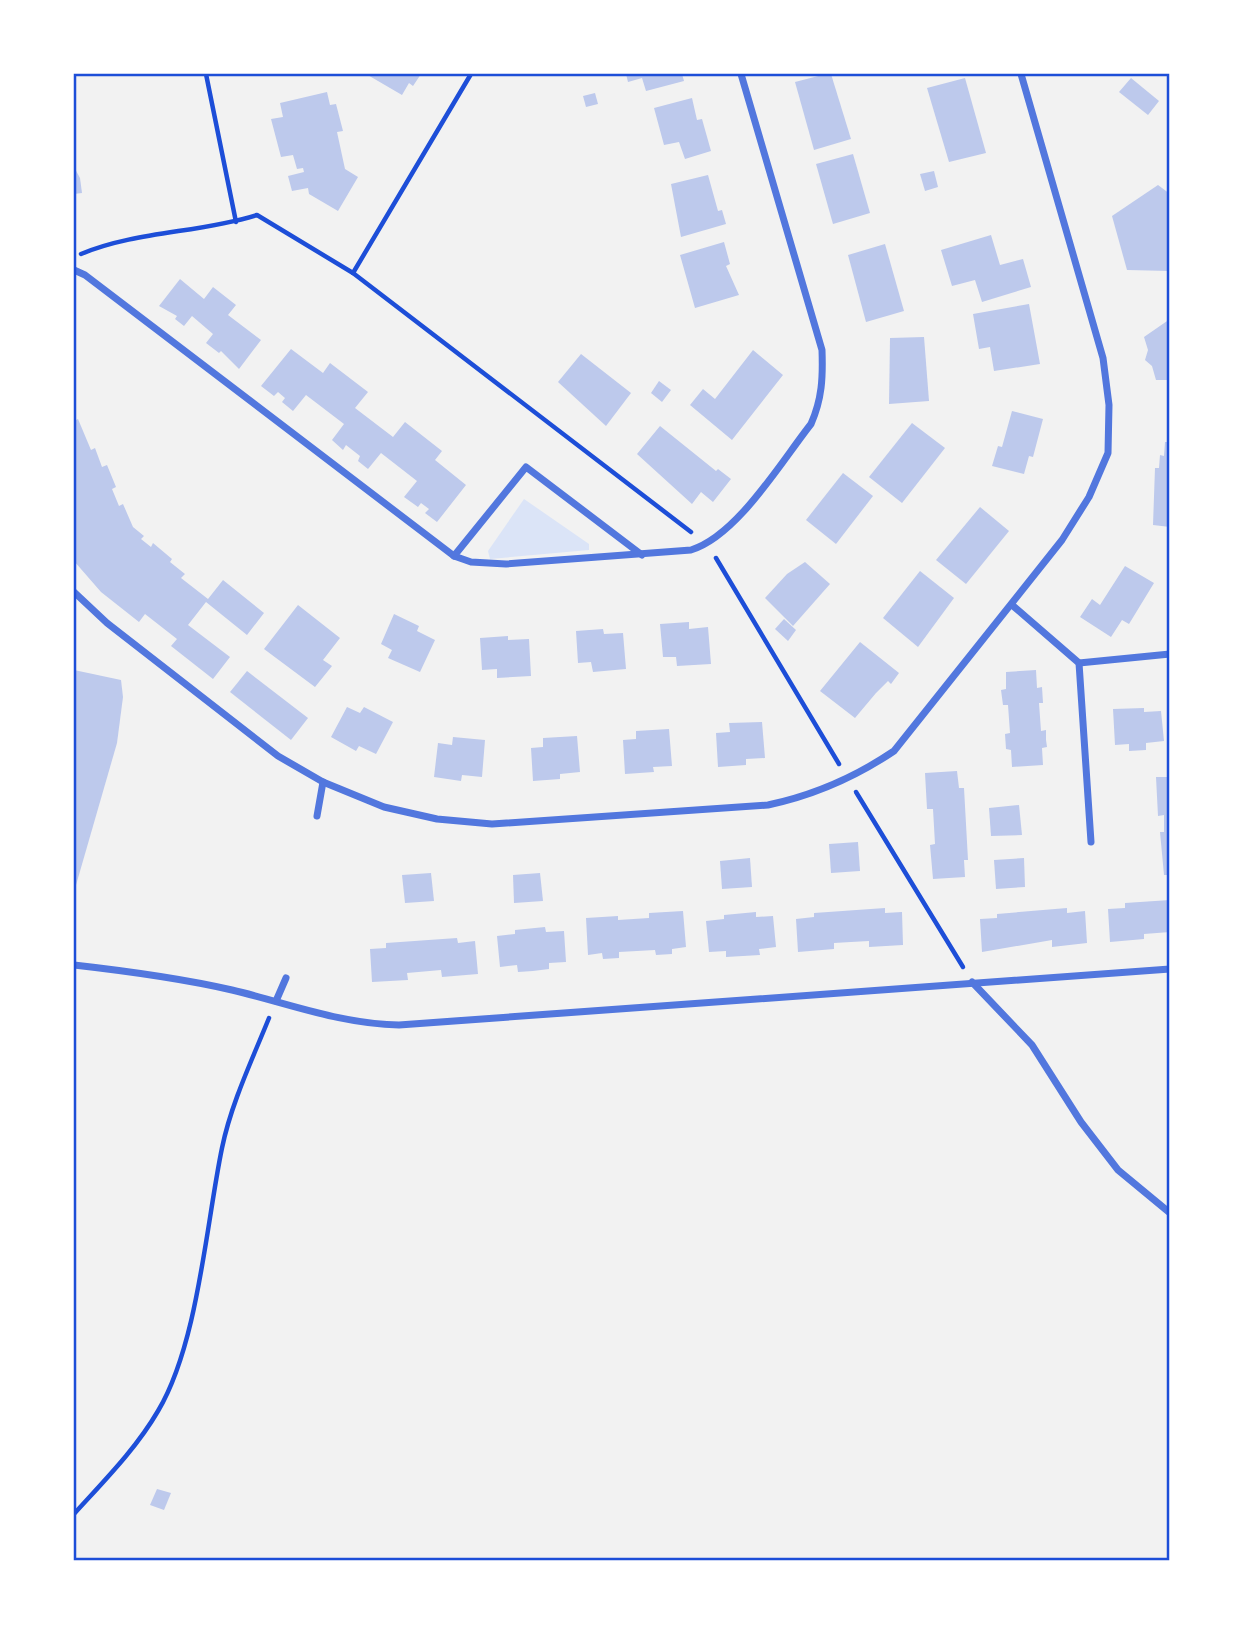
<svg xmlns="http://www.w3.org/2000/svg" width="1243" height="1634" font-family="'Golos Text',sans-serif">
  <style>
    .green { fill: #dbe4f7 }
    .building { fill: #bdc9ec }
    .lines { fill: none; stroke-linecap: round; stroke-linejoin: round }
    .path { stroke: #1d4ed8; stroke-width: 4.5 }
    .minor { stroke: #5277de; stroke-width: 7 }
    .neatline { fill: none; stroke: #1d4ed8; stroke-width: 2.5 }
  </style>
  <rect width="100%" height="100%" fill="#f2f2f2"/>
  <polygon class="green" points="524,499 589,544 589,550 490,559 488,551"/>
  <g class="building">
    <polygon points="366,74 421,74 413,86 409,83 402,95"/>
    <polygon points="626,74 682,74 684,81 646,91 642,78 628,82"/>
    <polygon points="826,74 831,74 851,139 814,150 795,82"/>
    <polygon points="965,78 986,153 949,162 927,88"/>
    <polygon points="1131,78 1159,101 1148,115 1119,92"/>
    <polygon points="327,92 330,105 336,104 343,131 337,132 345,169 358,177 338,211 309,194 308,188 292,191 288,176 304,172 303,168 297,169 293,155 281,157 271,119 283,117 280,103"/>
    <polygon points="595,93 598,104 586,107 583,96"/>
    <polygon points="692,98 697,120 702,119 711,151 685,159 679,142 664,145 654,108"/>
    <polygon points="853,154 870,213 833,224 816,164"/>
    <polygon points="74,167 80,178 82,193 74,194"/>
    <polygon points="934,171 938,187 925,191 920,174"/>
    <polygon points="708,175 718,211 722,210 726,224 681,237 671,184"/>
    <polygon points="1158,185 1170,194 1170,271 1127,270 1112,216"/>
    <polygon points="991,235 1000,265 1023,259 1031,287 982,302 975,280 952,286 941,250"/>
    <polygon points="724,242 730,264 726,266 739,295 695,308 680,255"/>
    <polygon points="885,244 904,311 866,322 848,255"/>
    <polygon points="180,279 204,299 213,287 236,305 228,315 261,340 239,369 221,351 219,353 206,343 213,334 192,316 184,326 175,319 177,316 159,306"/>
    <polygon points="1029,304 1040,364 994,371 990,347 979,349 973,314"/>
    <polygon points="1170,319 1170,380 1156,380 1152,366 1145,360 1148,350 1144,337"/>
    <polygon points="924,337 929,401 889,404 890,338"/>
    <polygon points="291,349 323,373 330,363 368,392 355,408 393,437 405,422 442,451 435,460 466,485 437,522 425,513 429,509 421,503 418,507 404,497 417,481 381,453 368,469 358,461 360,456 346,445 343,450 332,440 344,424 306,395 293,411 282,402 285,398 278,392 274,396 261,386"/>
    <polygon points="753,350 783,375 732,440 690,405 703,389 715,399"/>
    <polygon points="581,354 631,393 606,426 558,382"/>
    <polygon points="659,381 671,390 662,402 651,393"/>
    <polygon points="1012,411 1043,419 1033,457 1029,456 1024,474 992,466 998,446 1002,447"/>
    <polygon points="78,419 91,450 95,448 102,467 107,465 116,487 112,489 119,506 123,504 133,527 144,536 141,539 151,547 153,543 172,559 170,562 185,574 181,578 208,599 223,580 264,613 247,635 206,602 188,625 230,657 213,679 171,646 177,639 145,614 139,622 101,592 74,561 74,421"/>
    <polygon points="912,423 945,448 902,503 869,477"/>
    <polygon points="660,426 716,471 718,469 731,479 713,502 701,492 692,504 637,454"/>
    <polygon points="1165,442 1170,442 1170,527 1153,525 1155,468 1159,468 1160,455 1164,456"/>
    <polygon points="843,473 873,496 836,544 806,520"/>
    <polygon points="980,507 1009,531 966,584 936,560"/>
    <polygon points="805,562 830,584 793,626 765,598 787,574"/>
    <polygon points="1125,566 1154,583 1129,624 1122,620 1111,637 1080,617 1092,599 1100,605"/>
    <polygon points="920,571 954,598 918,647 883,618"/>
    <polygon points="298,605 340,638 323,660 332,666 315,687 264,649"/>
    <polygon points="394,614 419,626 417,631 435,640 420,672 388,658 392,650 381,644"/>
    <polygon points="784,619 796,630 788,641 775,629"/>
    <polygon points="689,622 689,629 708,627 711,664 677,666 676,657 663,657 660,624"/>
    <polygon points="603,629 604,634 623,633 626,669 593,672 591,662 578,663 576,631"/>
    <polygon points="508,636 508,640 529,639 531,676 497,678 497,669 482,670 480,638"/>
    <polygon points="860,642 899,673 891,684 888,681 876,693 855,718 820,691"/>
    <polygon points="74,670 121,680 123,697 117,743 74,892"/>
    <polygon points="1036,670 1037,688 1042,687 1043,703 1039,703 1041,731 1046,730 1046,740 1047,747 1042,748 1043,765 1012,767 1011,750 1006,749 1005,734 1010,733 1008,705 1003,705 1001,690 1006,689 1006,672"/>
    <polygon points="247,671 308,718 291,740 230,692"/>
    <polygon points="347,707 360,713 364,707 393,722 376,754 359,746 356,751 331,737"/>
    <polygon points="1144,708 1144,712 1161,711 1164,741 1146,743 1146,750 1129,751 1129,744 1115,745 1113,709"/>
    <polygon points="762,722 765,758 746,759 746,765 718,767 716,733 730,732 729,723"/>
    <polygon points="669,729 672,766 653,767 654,772 625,774 623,740 636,739 636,731"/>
    <polygon points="577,736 580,772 560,774 560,779 533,781 531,748 543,747 543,738"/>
    <polygon points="453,737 485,740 482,777 462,775 461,781 434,777 438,743 452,745"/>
    <polygon points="957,771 959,788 964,788 968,860 964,860 965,877 933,879 930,845 935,844 933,809 927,809 925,773"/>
    <polygon points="1156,777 1170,777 1170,875 1164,875 1160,832 1164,832 1164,815 1158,816"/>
    <polygon points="1019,805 1022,835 991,836 989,808"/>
    <polygon points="858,842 860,871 831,873 829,844"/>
    <polygon points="750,858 752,887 722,889 720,861"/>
    <polygon points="1024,858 1025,887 996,889 994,860"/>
    <polygon points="431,873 434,901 405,903 402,875"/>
    <polygon points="540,873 543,901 514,903 513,875"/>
    <polygon points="1170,900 1170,932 1144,934 1144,939 1110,942 1108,909 1125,908 1125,903"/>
    <polygon points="885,908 885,913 902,912 903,945 869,947 869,941 851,942 834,943 834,949 798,952 796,919 814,917 814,913"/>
    <polygon points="1067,908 1067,913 1085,911 1087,943 1052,947 1052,940 982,952 980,919 997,918 997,914"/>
    <polygon points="683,911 686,947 672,949 672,954 656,955 655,950 619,952 619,958 603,959 602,953 588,955 586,918 618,916 618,920 649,918 649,913"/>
    <polygon points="756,912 756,917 773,916 776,947 759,949 760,955 726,957 726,951 709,952 706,921 724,919 724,915"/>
    <polygon points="545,927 546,932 564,931 566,962 549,963 549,969 533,971 518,972 517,965 500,967 497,936 515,934 515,930"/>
    <polygon points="457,938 458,943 475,941 478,974 442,977 441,970 407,973 408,980 372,982 370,949 386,948 386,943"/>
    <polygon points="157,1489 171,1493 164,1510 150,1505"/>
  </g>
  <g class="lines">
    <g class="path">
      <polyline points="206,74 236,222"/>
      <path d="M81,254C136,231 200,233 257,215L353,273L691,532"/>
      <polyline points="353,273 471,74"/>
      <polyline points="716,558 839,764"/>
      <polyline points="856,792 963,967"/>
      <path d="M74,1514C103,1482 136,1449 158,1411C198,1344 206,1225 222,1148C231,1104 252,1060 269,1018"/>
    </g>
    <g class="minor">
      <path d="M74,270L85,275L454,556L471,562L506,564L691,550C737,536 781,462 811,424C822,399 823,378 822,350L741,74"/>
      <polyline points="454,556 526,467 642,555"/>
      <path d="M74,592L107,623L278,756L323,782L384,807L437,819L492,824L768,805C815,795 854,778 894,751L1062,540L1089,497L1108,453L1109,405L1103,358L1021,74"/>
      <polyline points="1012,605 1079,663 1091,842"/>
      <polyline points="1079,663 1170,654"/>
      <polyline points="317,816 323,782"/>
      <path d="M74,965C127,971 180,978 232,990C288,1003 340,1024 399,1025L1170,969"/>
      <polyline points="972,982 1032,1045 1081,1122 1118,1170 1170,1213"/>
      <polyline points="276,1001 286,978"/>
    </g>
  </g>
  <rect width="1243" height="1634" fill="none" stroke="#ffffff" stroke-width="150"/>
  <rect x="75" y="75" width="1093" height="1484" class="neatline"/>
</svg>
